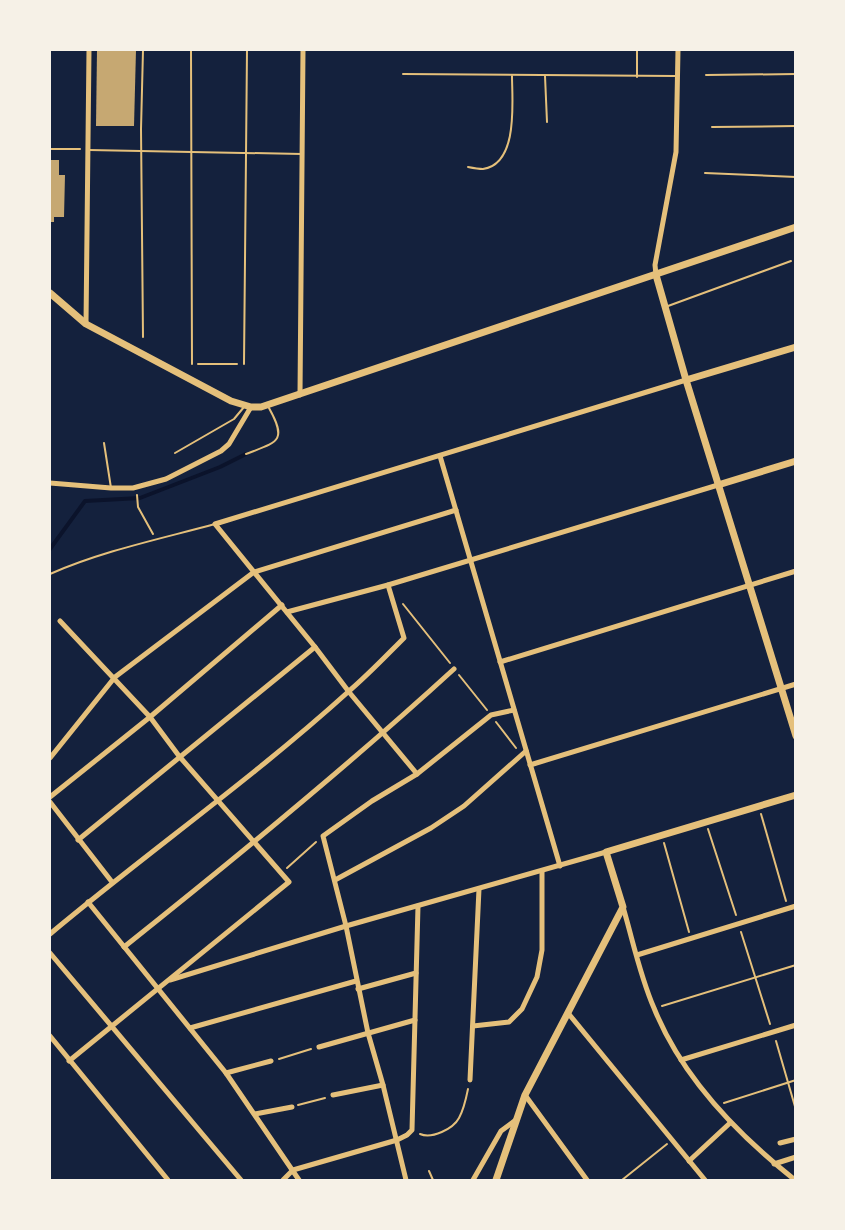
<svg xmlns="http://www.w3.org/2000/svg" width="845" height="1230" font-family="Helvetica,sans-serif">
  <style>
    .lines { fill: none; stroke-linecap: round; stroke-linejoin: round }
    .stream { stroke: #0b132b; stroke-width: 4 }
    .building { fill: #c6a872 }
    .path { stroke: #e5c07b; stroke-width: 2 }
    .service { stroke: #e5c07b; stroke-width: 2 }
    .minor { stroke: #e5c07b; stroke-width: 5 }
    .tertiary { stroke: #e5c07b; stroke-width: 7 }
  </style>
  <rect width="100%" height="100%" fill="#14213d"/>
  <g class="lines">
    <polyline class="stream" points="50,549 85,501 140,498 220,467 246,454"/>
  </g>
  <g class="building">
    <polygon points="97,50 136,50 134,126 96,126"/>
    <polygon points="50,160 59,160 59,175 65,175 64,217 54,217 54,222 50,222"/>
  </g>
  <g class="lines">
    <g class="path">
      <polyline points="706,75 796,74"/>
      <polyline points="712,127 796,126"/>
      <polyline points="50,149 80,149"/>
      <polyline points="705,173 796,177"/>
      <polyline points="198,364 237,364"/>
      <polyline points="137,495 138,507 153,534"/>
      <polyline points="403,604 450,663"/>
      <polyline points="459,675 487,710"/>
      <polyline points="496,722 516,748"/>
      <polyline points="761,814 786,901"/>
      <polyline points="708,829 736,915"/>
      <polyline points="664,843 689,932"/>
      <polyline points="287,868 316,842"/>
      <polyline points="741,932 770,1024"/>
      <polyline points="662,1006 796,965"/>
      <polyline points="776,1041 796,1110"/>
      <polyline points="279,1059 311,1049"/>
      <polyline points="724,1103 796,1080"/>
      <polyline points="298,1105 325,1098"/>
      <path d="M420,1134C432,1139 453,1129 459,1118C464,1109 466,1099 468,1089"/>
      <polyline points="622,1180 667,1144"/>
    </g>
    <g class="service">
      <polyline points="143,50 141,129 143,337"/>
      <polyline points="191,50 192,364"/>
      <polyline points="637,50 637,77"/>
      <polyline points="403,74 675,76"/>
      <polyline points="545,76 547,122"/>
      <polyline points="89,150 302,154"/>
      <path d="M468,167C473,168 478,169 483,169C519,164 512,100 512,76"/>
      <polyline points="668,306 791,261"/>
      <polyline points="244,364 247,50"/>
      <polyline points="104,443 111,488"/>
      <polyline points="175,453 234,419 244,407"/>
      <path d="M246,454C277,442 288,442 269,408"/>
      <path d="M50,574C102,551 160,539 215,524"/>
      <polyline points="429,1171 433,1180"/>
    </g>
    <g class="minor">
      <polyline points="656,275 655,265 676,152 678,50"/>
      <polyline points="86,324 89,50"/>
      <polyline points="300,395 303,50"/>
      <polyline points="440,456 560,866"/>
      <polyline points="50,483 111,488 133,488 166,479 221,451 229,444 251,407"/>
      <polyline points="287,612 388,585 718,485"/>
      <polyline points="60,621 150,717 179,756 289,882 69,1061"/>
      <polyline points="500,662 796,571"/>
      <polyline points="50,758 115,677 254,572 456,510"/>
      <polyline points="530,765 796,684"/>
      <polyline points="417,774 349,692 315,647 215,524 686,380"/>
      <polyline points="50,797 150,717 282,605"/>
      <polyline points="50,802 112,882"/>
      <polyline points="78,840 315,647"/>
      <polyline points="335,880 431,828 464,806 526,751"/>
      <polyline points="88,902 226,1073 299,1180"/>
      <path d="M623,907C633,941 640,976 654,1008C682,1078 737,1134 795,1180"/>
      <path d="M50,934C148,852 253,778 348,692C368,675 386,656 404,638L388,585"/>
      <path d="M124,947C237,857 348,766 454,669"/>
      <polyline points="50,953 241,1180"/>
      <polyline points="637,955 796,906"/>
      <polyline points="170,980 346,926 606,852"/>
      <polyline points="358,989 416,973"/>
      <polyline points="568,1013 705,1180"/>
      <polyline points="473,1026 509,1022 522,1009 537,977 542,950 542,871"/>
      <polyline points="190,1028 356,981"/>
      <polyline points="50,1036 168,1180"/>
      <polyline points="319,1047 415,1020"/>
      <polyline points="681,1060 796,1025"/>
      <polyline points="226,1073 271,1061"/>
      <polyline points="470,1080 479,889"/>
      <polyline points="333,1095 383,1085"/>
      <polyline points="525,1095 587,1180"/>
      <polyline points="255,1114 292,1107"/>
      <polyline points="780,1143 796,1139"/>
      <polyline points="689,1161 730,1123"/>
      <polyline points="774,1164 796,1157"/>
      <polyline points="283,1180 293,1170 397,1140 407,1135 412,1130 418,906"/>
      <polyline points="406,1180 383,1085 368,1033 346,926 323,836 372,801 417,774 491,715 514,710"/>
      <polyline points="473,1180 501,1131 517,1119"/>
    </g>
    <g class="tertiary">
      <polyline points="656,275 686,380 796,736"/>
      <polyline points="50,293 86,324 231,401 251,407 261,407 796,227"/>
      <polyline points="686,380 796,347"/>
      <polyline points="718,485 796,461"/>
      <polyline points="496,1180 525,1095 623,907 606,852 796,795"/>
    </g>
  </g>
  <rect width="845" height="1230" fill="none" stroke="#f6f1e7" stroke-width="102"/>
</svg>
